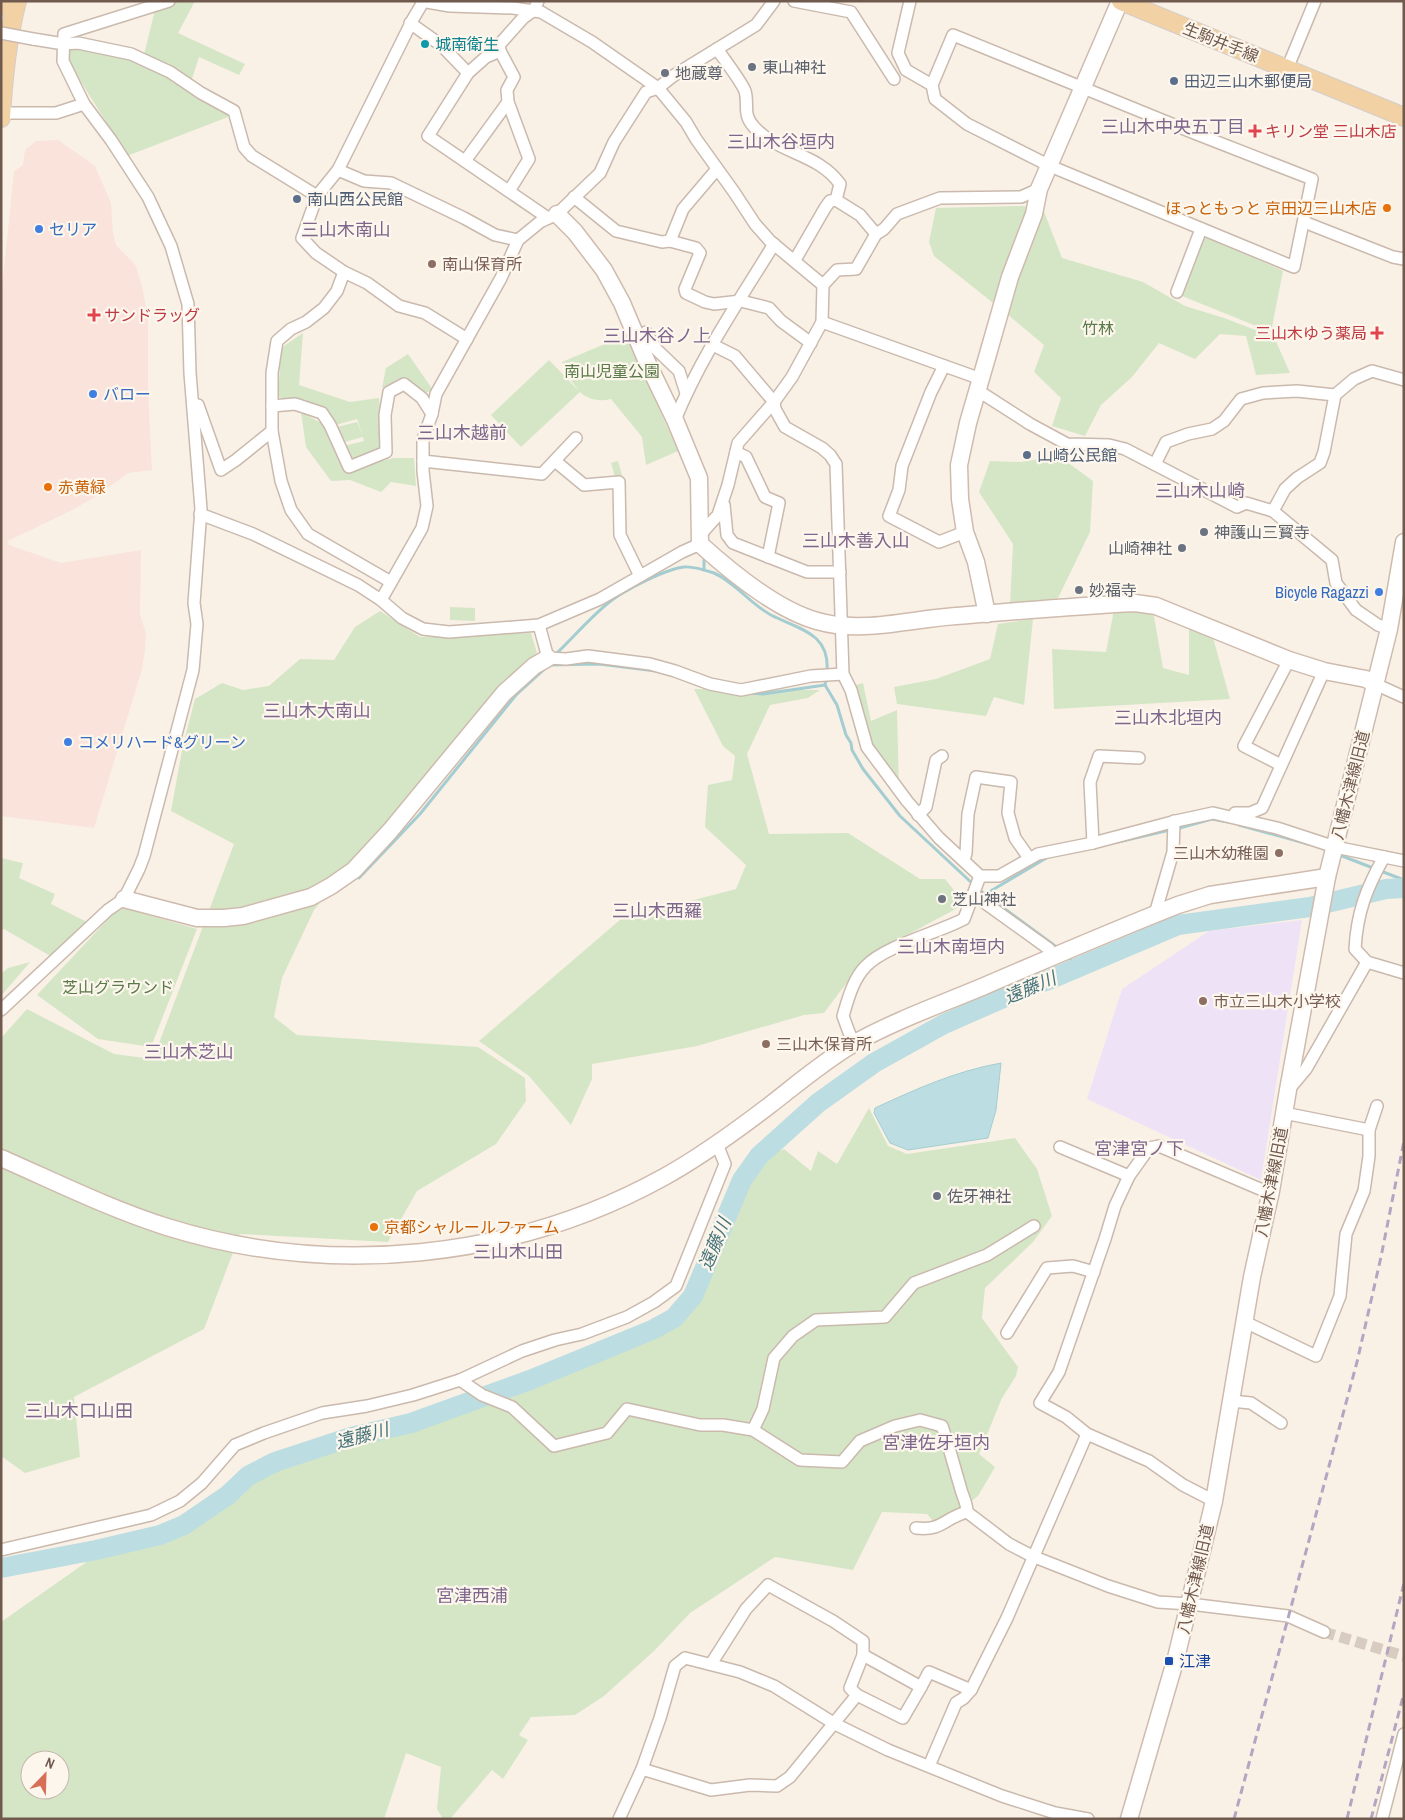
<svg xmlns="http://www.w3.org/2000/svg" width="1405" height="1820" font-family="'Archivo Narrow','Noto Sans JP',sans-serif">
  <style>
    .commercial { fill: #f9e3db }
    .education { fill: #eee3f6 }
    .green { fill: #d4e6c6; fill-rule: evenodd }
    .water { fill: #bcdde1; stroke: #a4cdd2 }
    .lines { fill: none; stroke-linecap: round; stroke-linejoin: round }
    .stream { stroke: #a4cdd2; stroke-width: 3 }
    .river { stroke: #bcdde1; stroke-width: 20 }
    .street-tunnel { stroke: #d8cbc0; stroke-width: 11; stroke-dasharray: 11 5.5; stroke-linecap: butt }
    .street-casing { stroke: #cab9ad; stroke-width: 14 }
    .secondary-casing { stroke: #cfbbae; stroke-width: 19 }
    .primary-casing { stroke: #d4cdca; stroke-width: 20 }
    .street { stroke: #fff; stroke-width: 11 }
    .secondary { stroke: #fff; stroke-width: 16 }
    .primary { stroke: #f2d2a5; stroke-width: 18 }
    .rail { stroke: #b4a6c2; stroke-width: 3; stroke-dasharray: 8 5; stroke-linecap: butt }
    .street-bridge-casing { stroke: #cab9ad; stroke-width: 14; stroke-linecap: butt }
    .street-bridge { stroke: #fff; stroke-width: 11 }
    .culture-dot { fill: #0f9aa8; stroke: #fdf6ec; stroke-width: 2 }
    .worship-dot { fill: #6b7280; stroke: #fdf6ec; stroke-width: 2 }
    .service-dot { fill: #5c6f8a; stroke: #fdf6ec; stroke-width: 2 }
    .health-dot { fill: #e0444e; stroke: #fdf6ec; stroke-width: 2 }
    .food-dot { fill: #e8710a; stroke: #fdf6ec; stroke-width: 2 }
    .shop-dot { fill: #3f7fe0; stroke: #fdf6ec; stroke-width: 2 }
    .education-dot { fill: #8d6e63; stroke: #fdf6ec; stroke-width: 2 }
    .transit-dot { fill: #1a4fb4; stroke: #fdf6ec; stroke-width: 2 }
    .labels { text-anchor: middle; stroke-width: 4.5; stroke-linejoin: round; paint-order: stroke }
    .street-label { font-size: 16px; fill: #70594d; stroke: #fdf6ec }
    .culture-label { font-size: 16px; fill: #0d838f; stroke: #fdf6ec; text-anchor: start }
    .worship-label { font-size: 16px; fill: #5b616d; stroke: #fdf6ec; text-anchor: start }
    .service-label { font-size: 16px; fill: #4e5e75; stroke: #fdf6ec; text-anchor: start }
    .health-label { font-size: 16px; fill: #be3a42; stroke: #fdf6ec; text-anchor: start }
    .food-label { font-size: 16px; fill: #c56008; stroke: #fdf6ec; text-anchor: start }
    .shop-label { font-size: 16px; fill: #366cbe; stroke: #fdf6ec; text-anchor: start }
    .education-label { font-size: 16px; fill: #785e54; stroke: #fdf6ec; text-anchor: start }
    .park-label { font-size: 16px; fill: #5a7a4a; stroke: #fdf6ec }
    .transit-label { font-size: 16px; fill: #164399; stroke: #fdf6ec; text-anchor: start }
    .neighbourhood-label { font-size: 18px; fill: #7e668c; stroke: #fdf6ec }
    .water-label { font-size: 18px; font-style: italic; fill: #46747b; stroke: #fdf6ec }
  </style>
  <rect width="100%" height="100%" fill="#faf1e6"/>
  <polygon class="commercial" points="58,140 95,166 111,203 113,233 116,245 136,266 142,286 148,319 148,390 152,470 128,473 95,497 70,511 8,541 9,545 61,563 141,550 140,615 146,633 145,650 142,669 94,828 1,816 1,298 14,171 23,165 25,150 36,141"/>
  <polygon class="education" points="1302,920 1261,1180 1087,1099 1122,989 1209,931"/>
  <g class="green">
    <polygon points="180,1 195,1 178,33 245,64 239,75 199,57 191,82 144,55 155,10"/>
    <polygon points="67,44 135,60 171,77 228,112 228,117 127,156 67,59"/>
    <polygon points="1023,206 1029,207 997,306 934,256 929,242 936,208"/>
    <polygon points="1040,208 1043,209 1062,258 1143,282 1185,306 1224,318 1274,337 1290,373 1256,375 1246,336 1220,334 1195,359 1159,343 1132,377 1101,405 1085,436 1052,426 1061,398 1034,372 1044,345 1007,314"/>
    <polygon points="1205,236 1283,271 1271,332 1182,296"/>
    <polygon points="303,333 299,385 350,402 379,398 384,453 351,459 344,446 364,441 363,437 341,443 337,427 357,422 362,434 357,419 336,425 328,412 298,401 278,397 281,348"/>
    <path d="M626,335L678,451L646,465L642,437L611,399C601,402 588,400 580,392L521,447L491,415L549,360L579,391L570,379L562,362Z"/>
    <polygon points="408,354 433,390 425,393 400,378 382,388 386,368"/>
    <polygon points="301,412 323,424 344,470 394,458 414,458 416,486 391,482 381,492 350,480 331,481 306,447"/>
    <polygon points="1059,456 1093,481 1090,532 1058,598 1010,605 1013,544 979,492 990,461 1021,462"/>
    <polygon points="618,461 623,479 616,480 611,463"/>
    <polygon points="450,607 475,608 475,621 450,620"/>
    <polygon points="1114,610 1153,611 1163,668 1189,675 1189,626 1212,634 1230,699 1054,709 1052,649 1106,652"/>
    <polygon points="380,611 420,637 531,633 537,653 503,681 314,910 282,978 274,1017 297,1035 478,1047 525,1078 526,1101 496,1144 417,1191 388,1242 240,1234 204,1329 74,1397 80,1457 25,1473 1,1456 1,1038 27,1009 114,1054 153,1059 234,844 171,811 183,745 195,699 222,683 243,690 269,686 300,659 334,660 355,627"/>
    <polygon points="1033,619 1024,705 994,697 986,716 897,704 894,687 936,679 990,659 998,624"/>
    <polygon points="863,683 871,721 897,710 899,790 872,746 856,685"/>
    <polygon points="694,689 820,690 808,698 770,705 747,754 769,834 848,833 920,879 945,879 965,904 866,957 824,1013 804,1015 697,1046 592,1064 592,1079 571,1125 529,1076 479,1041 621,919 736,889 746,865 705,827 708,785 732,780 735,756 723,746"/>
    <polygon points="1,858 23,863 19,878 55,894 51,904 87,922 52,957 4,929 1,931"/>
    <polygon points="124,908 197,929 151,1047 98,1039 37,995 113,914"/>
    <polygon points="30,962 1,996 1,974 8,968"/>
    <path d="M869,1108L888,1146L907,1154L1015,1138L1037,1169L1052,1216L1033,1242L985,1288L982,1318L1018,1367L1016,1376L1002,1398L979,1454L995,1467L978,1496L938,1527L927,1514L882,1512L853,1570L775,1557L690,1613L655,1650L604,1696L575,1715L531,1717L519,1735L528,1740L503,1779L492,1770L450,1819H443L437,1809L441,1767L406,1753L384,1819H1V1622L88,1561L190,1531L251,1481L278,1466L337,1446L430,1423L533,1386L674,1325L698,1294L747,1181L766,1156L784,1149L811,1171L818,1151L837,1164ZM30,1760H60V1790H30Z"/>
  </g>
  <path class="water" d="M1001,1063L996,1110L988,1138L908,1150L890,1143L874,1113L875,1108C916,1089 956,1071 1001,1063Z"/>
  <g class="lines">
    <g class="stream">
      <polyline points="704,570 704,554"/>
      <path d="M555,655C573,638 592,615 612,600C627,589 666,569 684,567C693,566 705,570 714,573C737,583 752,607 775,617C803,630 830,635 827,672"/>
      <polyline points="826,679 825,685 837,705 846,735 851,743 852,750 863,769 900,816 974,885"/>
      <polyline points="749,693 763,694 825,685"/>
      <polyline points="1239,825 1308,844"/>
      <polyline points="1176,829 1212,819 1228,822"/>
      <polyline points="1118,842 1170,830"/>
      <polyline points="1337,854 1404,880"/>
      <polyline points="359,878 420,814 516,695 549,665 599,664 656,671"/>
      <polyline points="978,889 1058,948"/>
      <polyline points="984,895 1048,857"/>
      <polyline points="1066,956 1079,967"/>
    </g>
    <polyline class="river" points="1,1568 96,1550 160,1535 184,1525 228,1495 248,1476 275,1462 351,1437 411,1423 530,1380 652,1330 674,1318 693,1296 742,1180 759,1156 818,1103 874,1063 944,1024 1033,985 1046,981 1178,925 1310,907 1386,889 1404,888"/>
    <polyline class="street-tunnel" points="1324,1632 1404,1656"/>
    <defs>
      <g id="street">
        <polyline points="421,1 450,6 513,8 541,12 592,42 658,88 686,122 696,139 734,192 755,224 770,241 823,285"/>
        <polyline points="794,1 851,12 894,79"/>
        <polyline points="910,1 898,53 906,70 932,85 935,99 967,124 1050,166 1294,267 1312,179 1194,133 953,35 932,85"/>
        <polyline points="423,2 413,19 338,170 317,196 302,238 316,253 344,272 367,283 399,306 425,313 467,339"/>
        <polyline points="410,23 441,45 468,73"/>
        <polyline points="33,39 64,44 78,43 131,54 170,72 201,93 234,111 244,147 252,156 317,196"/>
        <path d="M717,49C724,59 741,81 745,91C749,105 742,114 754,127C779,154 818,153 840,184L836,200L830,201L825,208L795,260"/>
        <polyline points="500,51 486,57 468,73 428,136 548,218"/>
        <polyline points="1287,69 1315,1"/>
        <polyline points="1,113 56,113 84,104"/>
        <polyline points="465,161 508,102"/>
        <polyline points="338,170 364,181 391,183 464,218 495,235 518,240"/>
        <polyline points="509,191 529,159 508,102 507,90 514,77 500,51 499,45 523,18 534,10 538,1"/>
        <polyline points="574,197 616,231 662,242 670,241 683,209 717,169"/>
        <polyline points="836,200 860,215 876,234"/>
        <polyline points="1304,222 1393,257 1404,259"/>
        <polyline points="670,241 696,248 700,253 685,289 686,293 705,302 714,304 741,301 769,308 781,321 811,343"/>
        <polyline points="344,272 337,291 324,308 306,322 291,329 277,341 272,373 272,431 281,481 291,510 308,534 391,582"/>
        <polyline points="1177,292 1201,229"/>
        <polyline points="822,322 981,379"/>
        <polyline points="646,332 656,349 679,371 686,393"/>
        <polyline points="713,345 735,356 774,402 775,409 785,427 822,448 830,455 836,464 843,674 851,690 867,747 907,801 939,838 980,876 999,876 1038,854 1093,843 1176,821 1213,813 1277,828 1335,847 1404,861"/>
        <polyline points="944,366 931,392 902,466 899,490 889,516 939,542 965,532"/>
        <polyline points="977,390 1030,424 1067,444 1109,445 1125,449 1237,507 1246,503 1273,511 1332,560 1336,583 1356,610 1378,625 1389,629"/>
        <polyline points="198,405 221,470 236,460 272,431"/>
        <polyline points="272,406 295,404 322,413 330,425 349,467 386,452 385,415 389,392 404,384 422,398 432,414"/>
        <path d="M675,420C700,358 739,301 774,244"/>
        <polyline points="736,452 746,457 765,497 779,503 768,557"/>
        <polyline points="423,461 542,474 576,438"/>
        <polyline points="555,461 584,485 619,482 620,535 640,576"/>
        <polyline points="1155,464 1166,442 1188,434 1212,429 1224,421 1241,399 1263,393 1297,391 1335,395"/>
        <polyline points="724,505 727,535 733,543 807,572 840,572"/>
        <polyline points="1273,511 1285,489 1297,478 1320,463 1324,452 1335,395 1354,379 1372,371 1404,380"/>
        <polyline points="200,514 253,534 358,585 381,600"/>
        <polyline points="700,535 718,515 728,485 738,443 774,402 792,377 822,322 823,285 837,270 856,269 876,234 884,229 897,214 940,198 1021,197 1039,189"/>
        <polyline points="700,544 682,552 600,599 539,625 449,632 423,629 402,618 381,600 422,528 427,506 423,471 423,439 432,414 436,394 501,278 518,240 540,222 557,214 600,173 614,142 646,92 658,88 673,76 756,25 774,1"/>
        <polyline points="539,625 548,658 566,659 588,656 650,664 675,671 710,684 741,690 811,676 843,674"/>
        <polyline points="1375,684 1404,697"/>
        <polyline points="1281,765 1244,746 1289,660"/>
        <polyline points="1235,813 1250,813 1262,808 1324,671"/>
        <polyline points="918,815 926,807 936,760 942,756"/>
        <polyline points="1093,843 1090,782 1099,756 1139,758"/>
        <path d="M1384,857C1366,889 1357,913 1355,949L1367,962L1404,973"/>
        <polyline points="964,860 966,853 968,814 976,777 1011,782 1008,813 1015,838 1029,858"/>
        <polyline points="974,895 1049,949 1053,957"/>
        <polyline points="1155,914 1173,852 1174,821"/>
        <polyline points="1,1010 108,910 124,899 139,869 144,856 193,670 197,624 194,603 201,509 190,373 188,304 171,246 148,197 111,140 84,104 63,61 64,34 169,1"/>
        <path d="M856,1043L850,1035L843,1016C848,999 853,979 866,966C885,946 937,933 964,919L980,876"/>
        <polyline points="1290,1088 1306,1069 1367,962"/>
        <polyline points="1284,1113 1369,1130"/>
        <polyline points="1060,1147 1129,1176"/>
        <polyline points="1245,1322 1316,1356 1340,1296 1346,1234 1364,1191 1369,1156 1369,1130 1377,1106"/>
        <polyline points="1007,1333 1047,1268 1073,1266 1094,1272"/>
        <path d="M460,1380L482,1395L512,1407L554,1446L607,1433L627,1409L700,1425H723L753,1430L800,1460L842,1462L860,1441L895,1426L920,1420L942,1426C949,1446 954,1466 960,1486C962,1496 967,1502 967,1512L1009,1544L1032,1556L1108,1586L1158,1602L1190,1604L1288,1616L1324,1632"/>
        <polyline points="1231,1401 1251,1403 1281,1423"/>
        <polyline points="753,1430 763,1409 774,1358 793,1336 816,1320 885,1317 914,1283 987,1255 1034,1226"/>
        <polyline points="1214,1501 1183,1485 1149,1461 1087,1434 1066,1417 1040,1403 1059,1372 1105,1239 1115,1206 1129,1176 1149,1148 1159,1146 1260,1189 1271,1191"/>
        <path d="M916,1528C943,1531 944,1518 967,1512"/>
        <polyline points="1,1550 151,1515 180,1501 202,1483 235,1445 264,1433 322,1413 367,1406 413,1395 460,1380 522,1351 555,1340 582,1334 627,1317 654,1302 676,1286 725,1164 717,1144"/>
        <polyline points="921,1687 929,1672 971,1690"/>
        <polyline points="857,1695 903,1718 921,1687 863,1655"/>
        <polyline points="929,1766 956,1703 964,1698 971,1690 1007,1618 1087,1434"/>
        <polyline points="642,1769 711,1790 750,1785 777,1786 790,1777 857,1695 850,1688 863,1655 863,1641 833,1621 768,1585 746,1609 711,1664"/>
        <polyline points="619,1819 642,1769 660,1718 675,1666 685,1658 740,1672 774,1686 835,1724 888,1750 1002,1796 1055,1813 1088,1819"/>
        <polyline points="1382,1819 1404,1734"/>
      </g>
      <g id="secondary">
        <path d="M557,214L575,232L604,270L622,303L647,362L675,420L699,478L700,544C731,572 777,610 817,621C862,634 910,619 956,616C1016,611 1075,606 1135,603L1156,606L1289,660L1324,671L1366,679L1375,684"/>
        <polyline points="987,614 976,562 965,532 960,499 959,465 968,423 988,354 1010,277 1034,214 1039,189 1120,1"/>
        <polyline points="124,899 197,918 224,918 243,916 311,897 331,886 354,870 390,831 504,693 534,666 548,658"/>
        <path d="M1,1158C56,1182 110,1209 167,1227C331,1278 514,1260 664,1177C702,1156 736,1131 770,1105C797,1084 824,1061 853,1044C894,1021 939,1005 982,987C1047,959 1112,931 1178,905L1210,895L1327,877"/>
        <polyline points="1129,1819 1176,1658 1214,1501 1252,1277 1271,1191 1288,1090 1327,877 1389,629 1404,542"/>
      </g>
      <g id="primary">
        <polyline points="1121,1 1404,117"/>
        <polyline points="1,6 2,1"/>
        <path d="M1,118C3,79 7,40 17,1"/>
      </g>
    </defs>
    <use href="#street" class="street-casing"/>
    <use href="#secondary" class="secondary-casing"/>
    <use href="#primary" class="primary-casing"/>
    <use href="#street" class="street"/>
    <use href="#secondary" class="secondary"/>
    <use href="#primary" class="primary"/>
    <g class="rail">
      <polyline points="1234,1819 1357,1362 1381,1257 1404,1141"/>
      <polyline points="1347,1819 1404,1583"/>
      <polyline points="1371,1819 1404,1693"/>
    </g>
    <defs>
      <polyline id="street-bridge" points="1,33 33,39"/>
    </defs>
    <use href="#street-bridge" class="street-bridge-casing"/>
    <use href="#street-bridge" class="street-bridge"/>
  </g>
  <circle class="culture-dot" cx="425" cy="44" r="5"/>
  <g class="worship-dot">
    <circle cx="752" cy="67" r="5"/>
    <circle cx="665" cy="73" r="5"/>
    <circle cx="1204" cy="532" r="5"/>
    <circle cx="1182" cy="548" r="5"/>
    <circle cx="1079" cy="590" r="5"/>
    <circle cx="942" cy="899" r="5"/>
    <circle cx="937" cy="1196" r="5"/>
  </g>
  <g class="service-dot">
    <circle cx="1174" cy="81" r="5"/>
    <circle cx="297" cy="199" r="5"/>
    <circle cx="1027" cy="455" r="5"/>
  </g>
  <g class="health-dot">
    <path d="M1252.5 123.5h5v5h5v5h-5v5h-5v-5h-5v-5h5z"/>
    <path d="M91.5 307.5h5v5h5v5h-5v5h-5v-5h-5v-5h5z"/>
    <path d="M1374.5 325.5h5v5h5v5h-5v5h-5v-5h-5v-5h5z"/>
  </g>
  <g class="food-dot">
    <circle cx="1387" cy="208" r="5"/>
    <circle cx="48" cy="487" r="5"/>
    <circle cx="374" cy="1227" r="5"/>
  </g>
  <g class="shop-dot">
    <circle cx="39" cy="229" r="5"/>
    <circle cx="93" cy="394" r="5"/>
    <circle cx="1379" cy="592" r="5"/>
    <circle cx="68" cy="742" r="5"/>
  </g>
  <g class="education-dot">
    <circle cx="432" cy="264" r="5"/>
    <circle cx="1279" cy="853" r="5"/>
    <circle cx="1203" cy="1001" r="5"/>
    <circle cx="766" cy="1044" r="5"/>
  </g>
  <rect class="transit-dot" x="1164" y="1656" width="10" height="10" rx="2.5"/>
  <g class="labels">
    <g class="street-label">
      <text transform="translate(1221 42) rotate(22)" y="6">生駒井手線</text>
      <text transform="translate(1350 785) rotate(-76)" y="6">八幡木津線旧道</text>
      <text transform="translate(1271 1182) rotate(-79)" y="6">八幡木津線旧道</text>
      <text transform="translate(1195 1579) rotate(-77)" y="6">八幡木津線旧道</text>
    </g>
    <g class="culture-label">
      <text x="435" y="50">城南衛生</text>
    </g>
    <g class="worship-label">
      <text x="762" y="73">東山神社</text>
      <text x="675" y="79">地蔵尊</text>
      <text x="1214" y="538">神護山三寳寺</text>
      <text x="1172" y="554" text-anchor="end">山崎神社</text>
      <text x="1089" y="596">妙福寺</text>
      <text x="952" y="905">芝山神社</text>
      <text x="947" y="1202">佐牙神社</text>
    </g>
    <g class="service-label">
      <text x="1184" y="87">田辺三山木郵便局</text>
      <text x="307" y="205">南山西公民館</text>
      <text x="1037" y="461">山崎公民館</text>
    </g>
    <g class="health-label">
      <text x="1265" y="137">キリン堂 三山木店</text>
      <text x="104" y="321">サンドラッグ</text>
      <text x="1367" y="339" text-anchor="end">三山木ゆう薬局</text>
    </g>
    <g class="food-label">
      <text x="1377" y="214" text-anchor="end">ほっともっと 京田辺三山木店</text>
      <text x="58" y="493">赤黄緑</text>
      <text x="384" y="1233">京都シャルールファーム</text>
    </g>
    <g class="shop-label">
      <text x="49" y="235">セリア</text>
      <text x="103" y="400">バロー</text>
      <text x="1369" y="598" text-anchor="end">Bicycle Ragazzi</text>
      <text x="78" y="748">コメリハード&amp;グリーン</text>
    </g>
    <g class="education-label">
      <text x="442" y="270">南山保育所</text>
      <text x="1269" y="859" text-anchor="end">三山木幼稚園</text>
      <text x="1213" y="1007">市立三山木小学校</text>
      <text x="776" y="1050">三山木保育所</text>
    </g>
    <g class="park-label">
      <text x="1098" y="334">竹林</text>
      <text x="612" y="377">南山児童公園</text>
      <text x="118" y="993">芝山グラウンド</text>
    </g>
    <g class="transit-label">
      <text x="1179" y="1667">江津</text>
    </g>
    <g class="neighbourhood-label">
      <text x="1173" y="133">三山木中央五丁目</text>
      <text x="781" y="148">三山木谷垣内</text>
      <text x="346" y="236">三山木南山</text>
      <text x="657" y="342">三山木谷ノ上</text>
      <text x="462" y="439">三山木越前</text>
      <text x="1200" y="497">三山木山崎</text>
      <text x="856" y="547">三山木善入山</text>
      <text x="317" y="717">三山木大南山</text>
      <text x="1168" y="724">三山木北垣内</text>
      <text x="657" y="917">三山木西羅</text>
      <text x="951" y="953">三山木南垣内</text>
      <text x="189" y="1058">三山木芝山</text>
      <text x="1139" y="1155">宮津宮ノ下</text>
      <text x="518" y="1258">三山木山田</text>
      <text x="79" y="1417">三山木口山田</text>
      <text x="936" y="1449">宮津佐牙垣内</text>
      <text x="472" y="1602">宮津西浦</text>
    </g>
    <g class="water-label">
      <text transform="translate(1030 988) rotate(-23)" y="6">遠藤川</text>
      <text transform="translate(715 1244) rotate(-67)" y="6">遠藤川</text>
      <text transform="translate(362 1436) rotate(-15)" y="6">遠藤川</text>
    </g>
  </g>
  <rect width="1405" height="1820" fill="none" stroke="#70594d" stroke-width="5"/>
  <g transform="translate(45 1775) rotate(23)"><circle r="24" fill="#fdf6ec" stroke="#c5b7ac"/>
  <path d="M0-4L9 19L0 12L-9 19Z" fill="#d76f57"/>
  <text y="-8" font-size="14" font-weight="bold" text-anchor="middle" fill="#70594d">N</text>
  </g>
</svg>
